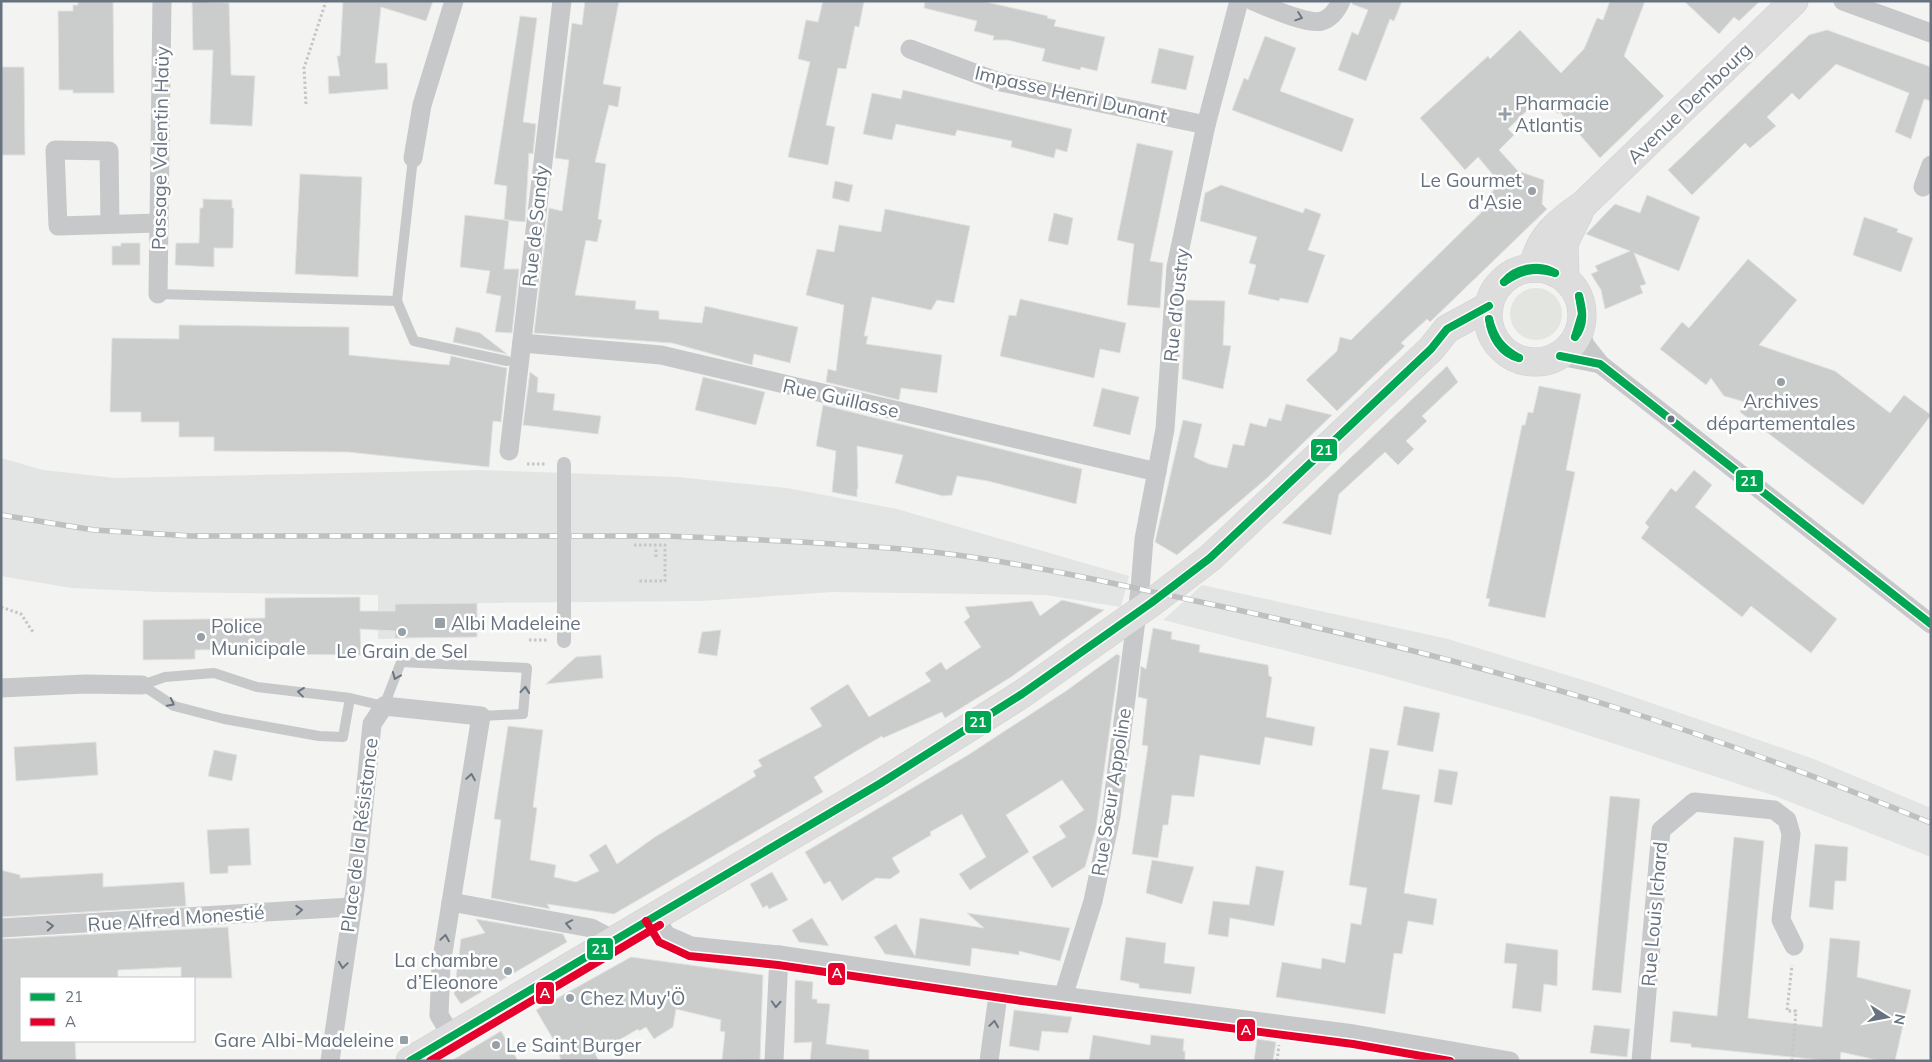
<svg xmlns="http://www.w3.org/2000/svg" width="1932" height="1062" font-family="Mulish,sans-serif">
  <style>
    .built { fill: #e3e4e4 }
    .green { fill: #e2e5e0 }
    .building { fill: #cbcccc; stroke: #e2e2e1 }
    .lines { fill: none; stroke-linecap: round; stroke-linejoin: round }
    .primary-casing { stroke: #d0d0d1; stroke-width: 29 }
    .path { stroke: #c5c6c6; stroke-width: 3; stroke-dasharray: 2.5 2.5; stroke-linecap: butt }
    .service { stroke: #c7c8c9; stroke-width: 10 }
    .pedestrian { stroke: #c7c8c9; stroke-width: 14 }
    .minor { stroke: #c7c8c9; stroke-width: 19 }
    .primary { stroke: #ddd; stroke-width: 28 }
    .rail-casing { stroke: #bebfc0; stroke-width: 5.5 }
    .rail { stroke: #fff; stroke-width: 4; stroke-dasharray: 11; stroke-linecap: butt }
    .pedestrian-bridge { stroke: #c7c8c9; stroke-width: 14 }
    .bus-1-casing { stroke: #fff; stroke-width: 11 }
    .bus-2-casing { stroke: #fff; stroke-width: 11 }
    .bus-1 { stroke: #00a651; stroke-width: 8 }
    .bus-2 { stroke: #e4002b; stroke-width: 8 }
    .oneway { stroke: #6b7683 }
    .poi-dot { fill: #979fa7; stroke: #fff; stroke-width: 2 }
    .bus-dot { fill: #66727f; stroke: #fff; stroke-width: 2 }
    .labels { text-anchor: middle; stroke-width: 5; stroke-linejoin: round; paint-order: stroke }
    .street-label { font-size: 19px; fill: #66727f; stroke: #fff }
    .poi-label { font-size: 19px; fill: #66727f; stroke: #fff; text-anchor: start }
    .line-badge { stroke: #fff; stroke-width: 2 }
    .badge-label { font-size: 14px; text-anchor: middle; font-weight: bold; fill: #fff }
  </style>
  <rect width="100%" height="100%" fill="#f3f3f1"/>
  <g class="built">
    <polygon points="1,458 43,470 115,478 480,470 677,477 787,488 897,509 1129,576 1121,607 1045,595 832,592 700,601 477,603 477,637 378,639 378,595 159,592 71,588 1,576"/>
    <polygon points="1202,585 1448,639 1596,684 1814,759 1931,808 1931,857 1775,796 1529,716 1378,674 1163,620"/>
  </g>
  <circle class="green" cx="1536" cy="314" r="26"/>
  <g class="building">
    <polygon points="78,1 113,1 114,93 73,93 73,90 59,90 58,11 73,11 73,5 78,5"/>
    <polygon points="192,1 229,3 231,75 255,76 252,126 210,124 213,50 193,50"/>
    <polygon points="343,1 433,1 426,21 381,7 375,63 387,63 388,89 329,94 328,76 340,76 337,56 340,56"/>
    <polygon points="585,1 619,1 603,84 621,87 618,107 609,105 595,162 606,164 598,219 602,220 597,242 586,240 575,295 636,301 635,309 659,311 659,319 702,323 705,306 798,327 790,363 754,354 752,365 672,343 534,333 549,208 562,211 569,160 555,158 572,23 582,25"/>
    <polygon points="823,1 864,1 859,27 855,26 846,69 838,68 826,125 835,127 828,165 788,157 810,62 798,59 806,20 818,22"/>
    <polygon points="925,1 982,1 1048,16 1047,18 1056,20 1054,26 1105,37 1097,71 1081,67 1080,70 1042,61 1045,49 1007,40 993,40 994,36 974,31 977,21 924,8"/>
    <polygon points="1352,1 1402,1 1394,21 1390,19 1366,81 1338,70 1352,32 1358,35 1368,10 1352,4"/>
    <polygon points="1610,1 1645,1 1624,56 1664,96 1600,158 1560,112 1558,114 1541,97 1508,129 1514,135 1499,150 1518,171 1544,180 1542,204 1547,209 1430,322 1427,319 1401,343 1405,346 1337,411 1306,380 1337,351 1340,337 1351,340 1495,199 1490,194 1500,183 1478,157 1465,170 1420,118 1488,56 1490,59 1520,30 1561,73 1584,49 1597,18 1603,20"/>
    <polygon points="1684,1 1760,1 1739,21 1734,17 1719,34"/>
    <polygon points="520,16 537,18 523,122 536,124 533,154 529,153 525,222 504,220 509,220 504,269 519,269 512,333 495,332 501,296 486,293 490,271 460,267 465,215 504,220 507,186 494,184"/>
    <polygon points="1827,30 1931,67 1931,101 1924,99 1911,139 1895,132 1909,93 1836,64 1799,100 1792,93 1767,117 1776,126 1750,148 1745,143 1692,195 1668,170 1809,35"/>
    <polygon points="1265,36 1296,48 1280,91 1354,119 1342,152 1232,110 1244,78 1248,80"/>
    <polygon points="1159,48 1194,56 1186,90 1151,83"/>
    <polygon points="1,67 24,67 25,155 1,155"/>
    <polygon points="903,90 1072,129 1067,152 1056,149 1054,158 1011,147 1012,141 957,130 955,136 896,124 892,140 863,134 872,93 901,99"/>
    <polygon points="1137,143 1173,151 1150,261 1163,263 1160,308 1127,305 1134,244 1117,240"/>
    <polygon points="300,174 362,177 358,277 295,274"/>
    <polygon points="835,181 853,185 849,202 832,198"/>
    <polygon points="1221,185 1303,213 1305,208 1321,214 1308,250 1325,255 1308,303 1280,298 1279,301 1248,294 1256,265 1249,263 1257,237 1200,221 1205,193"/>
    <polygon points="1647,195 1700,217 1679,271 1634,253 1646,284 1640,286 1643,293 1605,309 1601,290 1591,274 1598,271 1595,266 1630,251 1586,234 1615,204 1640,213"/>
    <polygon points="203,199 232,200 232,208 234,208 233,248 214,248 214,267 175,265 176,243 199,243 200,208 203,208"/>
    <polygon points="885,209 970,226 954,303 937,300 931,310 872,297 864,336 868,336 866,344 942,355 937,393 901,388 899,400 826,382 828,369 836,371 844,305 806,295 817,249 834,252 839,225 881,232"/>
    <polygon points="1054,213 1073,218 1068,245 1048,241"/>
    <polygon points="1864,217 1898,229 1897,232 1913,238 1901,272 1853,255"/>
    <polygon points="121,243 140,243 140,265 112,265 112,246 121,246"/>
    <polygon points="1748,259 1797,300 1759,345 1835,371 1890,413 1904,395 1931,415 1863,505 1740,412 1745,402 1724,396 1711,378 1706,385 1660,349 1682,322 1689,328"/>
    <polygon points="1020,299 1126,323 1120,353 1100,349 1094,378 1000,356 1009,315 1016,316"/>
    <polygon points="1186,300 1225,301 1223,345 1231,346 1223,389 1182,379"/>
    <polygon points="179,325 349,327 349,355 449,365 451,356 507,368 501,422 493,421 489,467 348,452 214,451 214,437 179,437 179,422 141,422 141,412 110,412 112,338 179,339"/>
    <polygon points="456,327 480,333 507,354 453,342"/>
    <polygon points="1447,366 1458,382 1422,416 1427,421 1406,441 1414,449 1398,465 1385,452 1339,494 1331,535 1282,523"/>
    <polygon points="530,372 538,378 537,392 555,394 553,410 601,416 598,434 523,425"/>
    <polygon points="703,377 765,392 756,425 695,410"/>
    <polygon points="1539,386 1581,394 1566,470 1575,472 1545,618 1488,606 1490,599 1486,598 1522,425 1525,425 1528,412 1533,413"/>
    <polygon points="1102,388 1139,397 1130,435 1093,426"/>
    <polygon points="1286,404 1332,415 1267,478 1177,555 1155,542 1183,420 1202,424 1194,457 1209,464 1227,468 1233,444 1244,446 1250,423 1266,427 1269,418 1281,421"/>
    <polygon points="823,405 1082,469 1076,504 988,481 957,476 952,495 943,496 895,483 903,455 857,446 858,489 857,489 857,497 832,492 836,451 816,446"/>
    <polygon points="1694,470 1712,485 1695,507 1837,619 1811,653 1751,606 1742,617 1641,538 1649,527 1645,523 1671,488 1676,492"/>
    <polygon points="360,597 360,611 395,611 395,604 477,603 477,637 395,638 395,631 360,629 361,655 266,654 266,649 195,650 195,659 143,660 143,620 265,618 265,598"/>
    <polygon points="1062,600 1104,610 1011,677 945,718 942,712 883,738 882,736 853,753 814,777 823,792 614,914 547,904 550,909 491,898 501,820 494,819 508,726 543,730 533,807 537,808 530,860 556,865 554,877 576,882 599,871 589,855 606,844 617,864 655,837 756,776 753,771 762,766 758,760 822,726 810,708 848,684 869,717 931,681 925,673 941,662 946,670 981,647 964,622 970,617 965,607 1032,601 1040,616"/>
    <polygon points="1153,628 1172,632 1171,639 1200,645 1199,652 1268,665 1269,676 1272,677 1266,717 1315,727 1312,746 1265,737 1260,765 1200,755 1194,797 1172,795 1168,825 1163,825 1158,858 1132,854 1148,746 1142,745 1147,699 1138,697 1141,666 1146,669"/>
    <polygon points="721,630 717,656 698,653 702,632"/>
    <polygon points="1117,654 1120,656 1096,828 1085,867 1052,888 1032,857 1066,837 1059,826 1084,810 1062,780 1006,815 1029,852 970,890 959,874 986,857 962,814 930,832 931,835 892,858 900,872 890,879 876,878 842,901 830,881 824,884 805,852 968,755 1066,691"/>
    <polygon points="601,655 603,678 546,684 576,657"/>
    <polygon points="1404,706 1440,713 1433,752 1397,745"/>
    <polygon points="96,742 98,775 16,781 14,747"/>
    <polygon points="1370,748 1389,751 1382,789 1420,795 1404,893 1437,899 1433,925 1408,921 1402,954 1394,953 1385,1014 1276,997 1282,962 1321,969 1322,958 1345,963 1351,923 1361,925 1367,888 1349,885"/>
    <polygon points="214,750 237,755 232,781 208,776"/>
    <polygon points="1439,769 1458,772 1452,805 1434,802"/>
    <polygon points="1610,796 1640,799 1621,993 1592,990"/>
    <polygon points="249,828 251,865 228,866 228,873 210,874 207,830"/>
    <polygon points="1734,837 1764,841 1748,1018 1822,1027 1830,938 1860,941 1857,977 1911,990 1895,1061 1881,1061 1841,1052 1840,1061 1831,1061 1691,1047 1691,1044 1670,1042 1673,1011 1717,1016"/>
    <polygon points="1815,844 1848,847 1846,881 1835,881 1833,910 1809,907"/>
    <polygon points="1152,860 1194,867 1182,904 1146,893"/>
    <polygon points="1256,866 1284,871 1274,926 1230,918 1228,937 1208,934 1213,901 1249,905"/>
    <polygon points="1,870 20,875 20,878 103,873 103,887 184,882 186,906 1,917"/>
    <polygon points="772,872 788,900 769,909 767,905 763,908 750,884"/>
    <polygon points="967,913 1070,928 1060,961 1019,951 1019,955 972,948 970,966 885,954 874,937 896,924 915,956 920,918 984,928"/>
    <polygon points="812,918 829,946 799,942 792,930"/>
    <polygon points="476,919 563,934 567,942 461,1004 454,994 461,939 485,933"/>
    <polygon points="228,927 232,978 181,978 181,967 118,970 118,978 21,978 21,1041 75,1041 76,1061 1,1061 1,939"/>
    <polygon points="1126,937 1166,943 1164,963 1195,967 1191,994 1139,988 1139,984 1120,980"/>
    <polygon points="1506,943 1558,950 1557,986 1544,984 1541,1012 1512,1008 1517,964 1504,963"/>
    <polygon points="631,957 763,975 760,1061 722,1060 725,1032 720,1031 721,1020 676,1009 673,1027 654,1039 646,1027 639,1031 638,1029 595,1054 599,1061 561,1061 556,1044 536,1010"/>
    <polygon points="795,980 813,982 812,999 817,999 817,1003 830,1004 826,1044 869,1050 869,1061 810,1061 812,1042 794,1043"/>
    <polygon points="1014,1010 1072,1017 1068,1033 1042,1031 1039,1051 1009,1046"/>
    <polygon points="1594,1025 1630,1029 1627,1057 1590,1053"/>
    <polygon points="501,1031 518,1061 451,1061"/>
    <polygon points="1093,1035 1150,1045 1151,1035 1184,1039 1183,1051 1185,1051 1185,1061 1089,1061"/>
    <polygon points="1257,1039 1276,1042 1273,1061 1254,1061"/>
  </g>
  <g class="lines">
    <defs>
      <g id="primary">
        <path d="M1533,268C1538,238 1560,220 1584,204L1794,1"/>
        <circle cx="1535" cy="315" r="47"/>
        <polyline points="1565,278 1564,243 1579,213"/>
        <polyline points="410,1061 881,783 1022,694 1151,603 1210,558 1431,349 1447,329 1489,306"/>
      </g>
    </defs>
    <use href="#primary" class="primary-casing"/>
    <g class="path">
      <polyline points="306,104 304,68 326,1"/>
      <polyline points="527,464 546,464"/>
      <polyline points="634,545 665,545 665,581 637,581"/>
      <polyline points="656,557 656,549"/>
      <polyline points="1,607 21,614 33,632"/>
      <polyline points="529,640 548,640"/>
      <polyline points="1277,1061 1279,1045"/>
      <polyline points="1792,1061 1796,1011 1787,1011 1792,965"/>
    </g>
    <g class="service">
      <polyline points="158,294 397,301 413,158"/>
      <polyline points="397,301 414,341 507,361"/>
      <polyline points="350,698 343,737 319,736 224,719 174,706 142,685 165,677 214,673 257,687 350,698 384,706 401,662 527,668 523,714 481,716"/>
    </g>
    <polyline class="pedestrian" points="564,494 564,464"/>
    <g class="minor">
      <path d="M1253,1C1268,7 1307,25 1322,21C1332,18 1337,10 1341,1"/>
      <polyline points="1843,1 1931,33"/>
      <polyline points="910,49 996,81 1206,125"/>
      <polyline points="413,158 422,105 454,1"/>
      <polyline points="1923,187 1931,165"/>
      <polyline points="110,224 109,151 55,150 58,226 159,223"/>
      <polyline points="158,294 162,1"/>
      <polyline points="1580,331 1585,345 1600,364 1931,624"/>
      <polyline points="522,343 661,355 1157,472"/>
      <polyline points="1560,356 1600,364"/>
      <polyline points="509,451 562,1"/>
      <polyline points="1,688 85,684 142,685"/>
      <polyline points="451,902 591,928 614,940"/>
      <polyline points="655,916 666,935 691,946 779,955 1023,991 1354,1034 1510,1061"/>
      <polyline points="1,928 351,907"/>
      <polyline points="1063,997 1093,901 1111,816 1140,589 1144,539 1165,429 1176,267 1206,125 1239,1"/>
      <polyline points="330,1061 356,884 372,724 384,706 481,716 441,965 439,1015 451,1035"/>
      <polyline points="774,1061 779,955"/>
      <polyline points="989,1061 999,988"/>
      <polyline points="1641,1061 1661,830 1694,802 1774,810 1787,820 1791,834 1781,920 1794,946"/>
    </g>
    <use href="#primary" class="primary"/>
    <defs>
      <path id="rail" d="M1,515L94,530L191,536H665C754,539 844,543 933,552C1020,562 1106,582 1191,600C1334,630 1477,664 1617,708C1723,741 1828,781 1931,823"/>
    </defs>
    <use href="#rail" class="rail-casing"/>
    <use href="#rail" class="rail"/>
    <polyline class="pedestrian-bridge" points="564,641 564,494"/>
    <defs>
      <g id="bus-1">
        <path d="M1504,282C1515,268 1540,263 1555,273"/>
        <path d="M1504,282C1521,270 1535,267 1555,273"/>
        <path d="M1489,319C1494,338 1501,348 1519,358"/>
        <path d="M1489,319C1491,336 1501,354 1519,358"/>
        <polyline points="1575,337 1582,314 1579,296"/>
        <path d="M1575,337C1585,325 1583,310 1579,296"/>
        <polyline points="1560,356 1600,364 1931,624"/>
        <polyline points="410,1061 881,783 1022,694 1151,603 1210,558 1431,349 1447,329 1489,306"/>
      </g>
      <g id="bus-2">
        <polyline points="646,921 659,942 689,956 778,965 1022,1001 1353,1044 1450,1061"/>
        <polyline points="430,1061 660,925"/>
      </g>
    </defs>
    <use href="#bus-1" class="bus-1-casing"/>
    <use href="#bus-2" class="bus-2-casing"/>
    <use href="#bus-1" class="bus-1"/>
    <use href="#bus-2" class="bus-2"/>
  </g>
  <defs><path id="oneway-chevron" d="M-2-3.5L2.5 0L-2 3.5" fill="none" stroke-width="1.6" stroke-linecap="round" stroke-linejoin="round" transform="scale(1.25)"/></defs>
  <g class="oneway">
    <use href="#oneway-chevron" transform="translate(1299 17) rotate(19)"/>
    <use href="#oneway-chevron" transform="translate(396 676) rotate(112)"/>
    <use href="#oneway-chevron" transform="translate(525 690) rotate(-85)"/>
    <use href="#oneway-chevron" transform="translate(301 692) rotate(-173)"/>
    <use href="#oneway-chevron" transform="translate(171 703) rotate(27)"/>
    <use href="#oneway-chevron" transform="translate(471 777) rotate(-81)"/>
    <use href="#oneway-chevron" transform="translate(299 910) rotate(-4)"/>
    <use href="#oneway-chevron" transform="translate(569 924) rotate(-169)"/>
    <use href="#oneway-chevron" transform="translate(50 926) rotate(-4)"/>
    <use href="#oneway-chevron" transform="translate(445 938) rotate(-81)"/>
    <use href="#oneway-chevron" transform="translate(343 965) rotate(98)"/>
    <use href="#oneway-chevron" transform="translate(776 1004) rotate(93)"/>
    <use href="#oneway-chevron" transform="translate(994 1024) rotate(-82)"/>
  </g>
  <g class="poi-dot">
    <path d="M1502.5 106.5h5v5h5v5h-5v5h-5v-5h-5v-5h5z"/>
    <circle cx="1532" cy="191" r="5"/>
    <circle cx="1781" cy="382" r="5"/>
    <rect x="434" y="617" width="12" height="12" rx="2.5"/>
    <circle cx="402" cy="632" r="5"/>
    <circle cx="201" cy="637" r="5"/>
    <circle cx="508" cy="971" r="5"/>
    <circle cx="570" cy="998" r="5"/>
    <rect x="399" y="1035" width="10" height="10" rx="2.5"/>
    <circle cx="496" cy="1045" r="5"/>
  </g>
  <circle class="bus-dot" cx="1671" cy="419" r="4.5"/>
  <g class="labels">
    <g class="street-label">
      <text transform="translate(1071 94) rotate(13)" y="7">Impasse Henri Dunant</text>
      <text transform="translate(1689 103) rotate(-44)" y="7">Avenue Dembourg</text>
      <text transform="translate(160 148) rotate(-89)" y="7">Passage Valentin Haüy</text>
      <text transform="translate(535 226) rotate(-84)" y="7">Rue de Sandy</text>
      <text transform="translate(1176 305) rotate(-84)" y="7">Rue d'Oustry</text>
      <text transform="translate(841 398) rotate(13)" y="7">Rue Guillasse</text>
      <text transform="translate(1111 792) rotate(-81)" y="7">Rue Sœur Appoline</text>
      <text transform="translate(359 835) rotate(-83)" y="7">Place de la Résistance</text>
      <text transform="translate(1654 914) rotate(-85)" y="7">Rue Louis Ichard</text>
      <text transform="translate(176 918) rotate(-4)" y="7">Rue Alfred Monestié</text>
    </g>
    <g class="poi-label">
      <text x="1515" y="110">Pharmacie<tspan x="1515" dy="22">Atlantis</tspan></text>
      <text x="1522" y="187" text-anchor="end">Le Gourmet<tspan x="1522" dy="22">d'Asie</tspan></text>
      <text x="1781" y="408" text-anchor="middle">Archives<tspan x="1781" dy="22">départementales</tspan></text>
      <text x="451" y="630">Albi Madeleine</text>
      <text x="211" y="633">Police<tspan x="211" dy="22">Municipale</tspan></text>
      <text x="402" y="658" text-anchor="middle">Le Grain de Sel</text>
      <text x="498" y="967" text-anchor="end">La chambre<tspan x="498" dy="22">d’Eleonore</tspan></text>
      <text x="580" y="1005">Chez Muy'Ö</text>
      <text x="394" y="1047" text-anchor="end">Gare Albi-Madeleine</text>
      <text x="506" y="1052">Le Saint Burger</text>
    </g>
  </g>
  <g class="line-badge">
    <rect x="1310" y="438" width="28" height="24" rx="5" fill="#00a651"/>
    <rect x="1735" y="469" width="29" height="24" rx="5" fill="#00a651"/>
    <rect x="964" y="710" width="28" height="24" rx="5" fill="#00a651"/>
    <rect x="586" y="937" width="28" height="24" rx="5" fill="#00a651"/>
    <rect x="827" y="962" width="19" height="24" rx="5" fill="#e4002b"/>
    <rect x="535" y="981" width="20" height="24" rx="5" fill="#e4002b"/>
    <rect x="1236" y="1018" width="20" height="24" rx="5" fill="#e4002b"/>
  </g>
  <g class="badge-label">
    <text x="1324" y="455">21</text>
    <text x="1749" y="486">21</text>
    <text x="978" y="727">21</text>
    <text x="600" y="954">21</text>
    <text x="837" y="978">A</text>
    <text x="545" y="998">A</text>
    <text x="1246" y="1035">A</text>
  </g>
  <rect width="1932" height="1062" fill="none" stroke="#66727f" stroke-width="5"/>
  <rect x="20" y="977" width="175" height="65" fill="#ffffff" stroke="#c2c7cc"/>
  <rect x="30" y="993" width="25" height="8" fill="#00a651" stroke="#c2c7cc"/>
  <text x="65" y="1002" font-size="15" fill="#66727f">21</text>
  <rect x="30" y="1018" width="25" height="8" fill="#e4002b" stroke="#c2c7cc"/>
  <text x="65" y="1027" font-size="15" fill="#66727f">A</text>
  <g transform="translate(1887 1017) rotate(101)" stroke="#ffffff" stroke-width="4" paint-order="stroke">
  <path d="M0-4L9 19L0 12L-9 19Z" fill="#66727f"/>
  <text y="-8" font-size="14" font-weight="bold" text-anchor="middle" fill="#66727f">N</text>
  </g>
</svg>
